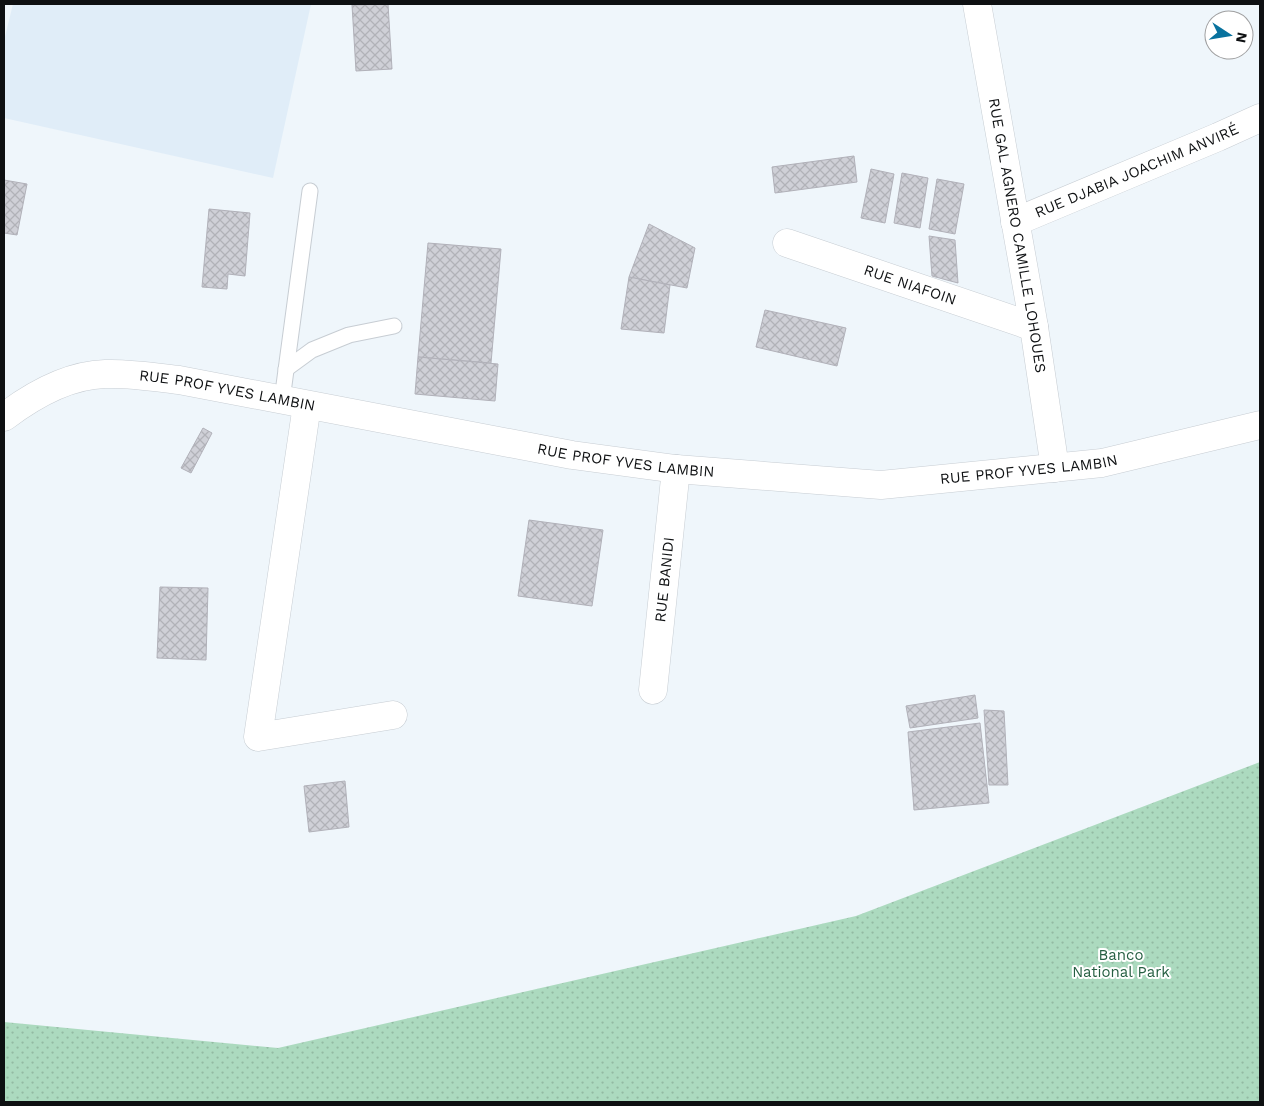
<svg xmlns="http://www.w3.org/2000/svg" width="1264" height="1106" font-family="'Work Sans',sans-serif">
  <style>
    .built { fill: #e0edf8 }
    .park { fill: url(#park-dots) }
    .building { fill: url(#building-cross-hatch); stroke: #b1b1b9 }
    .lines { fill: none; stroke-linecap: round; stroke-linejoin: round }
    .service-casing { stroke: #c7cdd3; stroke-width: 17 }
    .minor-casing { stroke: #c7cdd3; stroke-width: 29 }
    .service { stroke: #fff; stroke-width: 15 }
    .minor { stroke: #fff; stroke-width: 28 }
    .labels { text-anchor: middle; stroke-width: 4; stroke-linejoin: round; paint-order: stroke }
    .street-label { font-size: 15px; fill: #0e1012; stroke: #fff }
    .park-label { font-size: 15px; fill: #265f42; stroke: #fff }
  </style>
  <defs>
    <pattern id="park-dots" width="8" height="8" patternUnits="userSpaceOnUse" patternTransform="scale(1.25)"><rect width="8" height="8" fill="#acdabf"/><path d="M2 2h.1M6 6h.1" fill="none" stroke="#93baa3" stroke-width="1.8" stroke-linecap="round"/></pattern>
    <pattern id="building-cross-hatch" width="8" height="8" patternUnits="userSpaceOnUse" patternTransform="scale(1.25)"><rect width="8" height="8" fill="#cfd0d7"/><path d="M0 0l8 8M0 8l8-8" fill="none" stroke="#b1b2b8"/></pattern>
  </defs>
  <rect width="100%" height="100%" fill="#eff6fb"/>
  <polygon class="built" points="13,4 311,4 273,178 4,118 4,41"/>
  <polygon class="park" points="1260,762 1260,1102 4,1102 4,1022 278,1048 856,916"/>
  <g class="building">
    <polygon points="388,4 392,69 356,71 352,5"/>
    <polygon points="854,156 857,182 775,193 772,167"/>
    <polygon points="871,169 894,174 885,223 861,218"/>
    <polygon points="902,173 928,178 920,228 894,223"/>
    <polygon points="937,179 964,184 955,234 929,229"/>
    <polygon points="4,180 27,184 17,235 4,233"/>
    <polygon points="209,209 250,213 245,276 228,274 227,289 202,287"/>
    <polygon points="649,224 695,248 687,288 629,277"/>
    <polygon points="929,236 955,240 958,283 932,276"/>
    <polygon points="428,243 501,249 491,363 418,357"/>
    <polygon points="629,277 670,285 664,333 621,329"/>
    <polygon points="765,310 846,328 837,366 756,347"/>
    <polygon points="418,357 498,364 495,401 415,394"/>
    <polygon points="203,428 212,433 191,473 181,468"/>
    <polygon points="529,520 603,530 592,606 518,596"/>
    <polygon points="160,587 208,588 206,660 157,658"/>
    <polygon points="975,695 978,718 910,728 906,706"/>
    <polygon points="984,710 1004,711 1008,785 989,785"/>
    <polygon points="980,723 989,803 914,810 908,732"/>
    <polygon points="345,781 349,827 309,832 304,786"/>
  </g>
  <g class="lines">
    <defs>
      <g id="service">
        <polyline points="286,369 312,350 349,335 394,326"/>
        <polyline points="282,400 310,191"/>
      </g>
      <g id="minor">
        <path id="s1" d="M977,4L1034,327L1055,468"/>
        <path id="s2" d="M1015,222L1218,137L1260,118"/>
        <path id="s3" d="M787,243L1034,327"/>
        <polyline points="307,405 258,737 393,715"/>
        <path id="s4" d="M4,417C33,395 69,375 105,374C130,373 154,377 179,380L572,455L676,469L881,485L1102,463L1260,425"/>
        <path id="s5" d="M653,690L676,469"/>
      </g>
    </defs>
    <use href="#service" class="service-casing"/>
    <use href="#minor" class="minor-casing"/>
    <use href="#service" class="service"/>
    <use href="#minor" class="minor"/>
  </g>
  <g class="labels">
    <g class="street-label">
      <text dy="5" stroke="none"><textPath href="#s2" startOffset="132">RUE DJABIA JOACHIM ANVIRÉ</textPath></text>
      <text dy="5" stroke="none"><textPath href="#s1" startOffset="235">RUE GAL AGNERO CAMILLE LOHOUES</textPath></text>
      <text dy="5" stroke="none"><textPath href="#s3" startOffset="130">RUE NIAFOIN</textPath></text>
      <text dy="5" stroke="none"><textPath href="#s4" startOffset="235">RUE PROF YVES LAMBIN</textPath></text>
      <text dy="5" stroke="none"><textPath href="#s4" startOffset="640">RUE PROF YVES LAMBIN</textPath></text>
      <text dy="5" stroke="none"><textPath href="#s4" startOffset="1045">RUE PROF YVES LAMBIN</textPath></text>
      <text dy="5" stroke="none"><textPath href="#s5" startOffset="111">RUE BANIDI</textPath></text>
    </g>
    <g class="park-label">
      <text x="1121" y="960">Banco<tspan x="1121" dy="17">National Park</tspan></text>
    </g>
  </g>
  <rect width="1264" height="1106" fill="none" stroke="#0e1012" stroke-width="10"/>
  <g transform="translate(1229 35) rotate(102)"><circle r="24" fill="#ffffff" stroke="#9f9fa0"/>
  <path d="M0-4L9 19L0 12L-9 19Z" fill="#08729e"/>
  <text y="-8" font-size="14" font-weight="bold" text-anchor="middle" fill="#0e1012">N</text>
  </g>
</svg>
